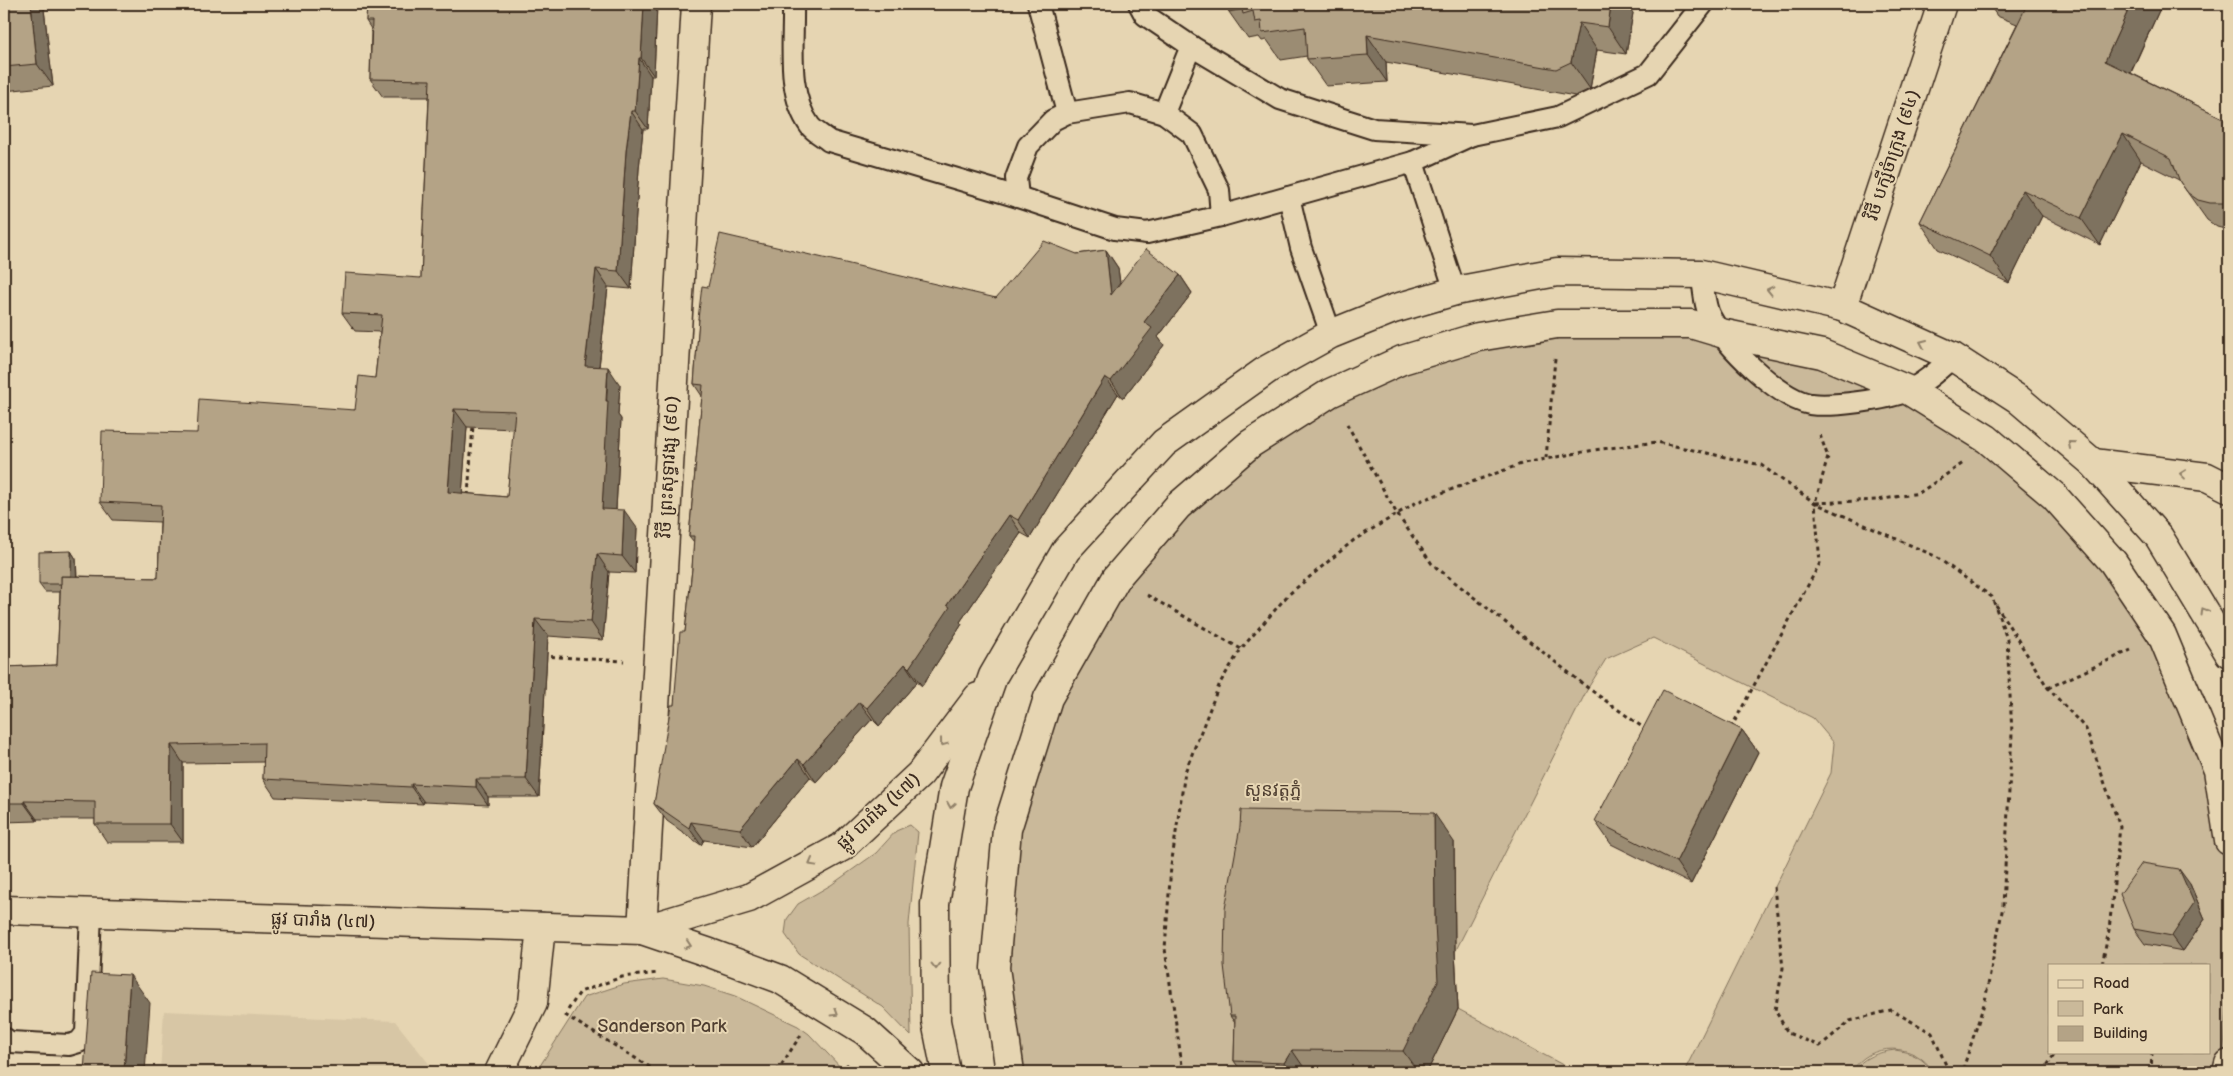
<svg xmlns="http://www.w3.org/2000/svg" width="2233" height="1076" font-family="'Balsamiq Sans','Noto Sans Khmer',sans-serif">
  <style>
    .built { fill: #d7c6a5 }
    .green { fill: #cab99a; stroke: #82725c; fill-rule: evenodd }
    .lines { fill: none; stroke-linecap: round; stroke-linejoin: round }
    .lane-casing { stroke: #3b2a1e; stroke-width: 24 }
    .street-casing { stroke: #3b2a1e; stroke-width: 31 }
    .secondary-casing { stroke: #3b2a1e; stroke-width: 31 }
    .path { stroke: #3b2a1e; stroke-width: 3; stroke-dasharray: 4 4; stroke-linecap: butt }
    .lane { stroke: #e6d5b2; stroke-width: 20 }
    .street { stroke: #e6d5b2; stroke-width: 28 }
    .secondary { stroke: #e6d5b2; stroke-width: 28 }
    .wall { fill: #9b8c73; stroke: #3b2a1e; fill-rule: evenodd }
    .shaded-wall { fill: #7e725e; stroke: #3b2a1e }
    .building { fill: #b4a386; stroke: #3b2a1e; fill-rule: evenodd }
    .oneway { stroke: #908068 }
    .labels { text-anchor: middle; stroke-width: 4; stroke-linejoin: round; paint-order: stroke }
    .street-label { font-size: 18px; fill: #3b2a1e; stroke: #e6d5b2 }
    .park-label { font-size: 18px; fill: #503f31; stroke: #e6d5b2 }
  </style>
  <rect width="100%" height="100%" fill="#e6d5b2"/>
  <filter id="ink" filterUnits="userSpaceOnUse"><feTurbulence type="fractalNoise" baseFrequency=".02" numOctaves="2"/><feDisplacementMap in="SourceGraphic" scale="10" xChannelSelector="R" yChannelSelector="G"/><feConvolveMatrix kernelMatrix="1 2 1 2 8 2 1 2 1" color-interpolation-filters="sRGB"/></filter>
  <g filter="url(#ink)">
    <polygon class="built" points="164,1011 395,1021 430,1065 427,1072 160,1072"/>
    <g class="green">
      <path d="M1557,331L1690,332L1820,360L1905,396L2049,501L2156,639L2211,773L2229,885V981L2223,1061L2219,1072H1933C1917,1042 1868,1041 1852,1072H1684L1831,773L1834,743L1813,718L1653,638L1606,659L1588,688L1455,952L1458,1009L1576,1072H1018L1003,967L1014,831L1055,700L1123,581L1184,510L1254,449L1405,367ZM2049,965H2209V1052H2049Z"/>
      <polygon points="910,825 918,832 909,924 911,1036 883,1007 799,954 785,934 787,919 798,904 831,885 876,853 896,831"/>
      <polygon points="663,979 704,986 735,996 798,1026 809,1034 845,1072 536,1072 584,997 624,984"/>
      <path d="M1895,1050C1910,1052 1925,1058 1932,1072H1854C1861,1057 1879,1052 1895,1050Z"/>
    </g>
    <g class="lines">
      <defs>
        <g id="lane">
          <path d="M793,4C794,43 786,93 810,126C815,132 823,136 829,141L1018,197L1115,229L1147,233L1221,216L1413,162L1472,135"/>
          <polyline points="1038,4 1067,113"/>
          <polyline points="1139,4 1145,15 1191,46 1280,99 1374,129 1472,135 1558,117 1648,74 1703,4"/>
          <polyline points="1164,113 1191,46"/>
          <polyline points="1413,162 1455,291"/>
          <polyline points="1018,197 1016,178 1028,146 1053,120 1067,113 1130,103 1164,113 1192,134 1219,190 1221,216"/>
          <polyline points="1289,197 1301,248 1331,334"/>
          <path d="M1701,274C1704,287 1704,307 1711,318C1726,346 1778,398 1810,404C1832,407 1886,400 1907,391C1925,383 1939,369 1953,357"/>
          <polyline points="4,1038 10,1042 69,1045 79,1042 86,1033 91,913"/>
        </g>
        <g id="street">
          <polyline points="642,930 696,4"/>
          <polyline points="499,1072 533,1003 541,927"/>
          <polyline points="1010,1072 995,968 1007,829 1048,698 1117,577 1178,506 1250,444 1330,393 1402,360 1478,337 1557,324 1691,324 1721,333 1822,354 1908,390 1987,439 2054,496 2113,562 2162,635 2218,770 2229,841"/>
          <polyline points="2227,1072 2229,1064"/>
        </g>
        <g id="secondary">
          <polyline points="1842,307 1942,4"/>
          <polyline points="2093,463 2207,477 2229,488"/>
          <polyline points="4,910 642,930 710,953 780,979 865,1031 910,1072"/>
          <polyline points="642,930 749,898 842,847 920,774 978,697"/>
          <polyline points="946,1072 936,1021 935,904 954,787 993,676 1066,550 1164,443 1268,369 1331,334 1393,309 1455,291 1557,272 1701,274 1842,307 1953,357 2018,399 2093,463 2159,537 2229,653"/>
        </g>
      </defs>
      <use href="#lane" class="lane-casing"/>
      <use href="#street" class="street-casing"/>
      <use href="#secondary" class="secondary-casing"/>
      <g class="path">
        <polyline points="1347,424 1397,514 1432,564 1588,688 1645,729"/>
        <polyline points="1820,435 1828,457 1815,503 1878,500 1919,493 1963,463"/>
        <polyline points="1546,458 1555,359"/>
        <polyline points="468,496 473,425"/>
        <polyline points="1147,595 1241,649"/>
        <polyline points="1996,605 2048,688 2086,729 2120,827 2109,930 2102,965"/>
        <polyline points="543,656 624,661"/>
        <polyline points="2048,688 2131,650"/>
        <polyline points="1731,728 1820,563 1815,503"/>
        <polyline points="1774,887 1783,968 1775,1010 1788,1033 1820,1046 1850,1021 1891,1010 1932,1033 1949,1072"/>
        <polyline points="568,1010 580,992 622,977 659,973"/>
        <polyline points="565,1015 658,1072"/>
        <polyline points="846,1064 854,1072"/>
        <polyline points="777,1072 802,1033"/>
        <polyline points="1183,1072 1165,949 1171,866 1185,772 1220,683 1241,649 1288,595 1354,540 1417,502 1524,463 1594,450 1657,442 1761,465 1815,503 1935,556 1992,597 2007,639 2012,733 2003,906 1985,1001 1962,1072"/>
        <polyline points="2043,1072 2056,1052"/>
        <polyline points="2151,1072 2152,1052"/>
      </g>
      <use href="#lane" class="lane"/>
      <use href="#street" class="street"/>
      <use href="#secondary" class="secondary"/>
    </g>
    <g class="wall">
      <polygon points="4,4 79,4 44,9 53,86 4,91"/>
      <path d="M367,4H657L654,76H651L648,129H643L639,169L631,289L608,287L599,367L620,385L618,415L621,419L616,510L637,528L635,573L609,572L603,640L548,636L539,797H488V805L424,802L423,804L275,797L263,779L264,762L183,763V842H107L95,824V819H37V821L4,822V667L57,665L60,592H45L39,584L71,551L76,559L77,576L158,578L160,522L113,520L100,502L197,433L355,410L375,378L380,332L355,331L342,313L421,278L429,97H383L370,79L371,29L366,21ZM467,427L514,429L507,497L462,493Z"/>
      <polygon points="1227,4 1633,13 1626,54 1597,50 1590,89 1575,96 1386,62 1387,82 1326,86 1307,59 1307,56 1281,60 1267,40 1262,41 1259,37 1248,39 1229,12"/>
      <polygon points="1989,4 2162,4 2131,73 2229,121 2229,230 2217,227 2207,220 2180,182 2179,180 2141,161 2100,245 2042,216 2009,283 1938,249 1920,222 2017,24 1997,16"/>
      <polygon points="1106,250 1118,268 1120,284 1180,275 1192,293 1158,337 1164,345 1123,398 1118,394 1030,538 1021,533 960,622 962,624 922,686 917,682 879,726 872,719 816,782 810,777 752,847 704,840 701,845 667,821 654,804 674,705 685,632 692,569 694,542 689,536 702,396 694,384 699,321 698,319 708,287 996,298 1077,254"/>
      <polygon points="1742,730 1758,752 1691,884 1611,844 1595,821"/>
      <polygon points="1454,842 1455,952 1458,1009 1427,1072 1242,1072 1234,1061 1235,1023 1230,1016"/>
      <polygon points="2190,884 2205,919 2183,951 2145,944 2134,929"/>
    </g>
    <g class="shaded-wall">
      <polygon points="31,4 41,4 44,9 53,86 37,64"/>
      <polygon points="644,4 657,4 654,76 641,58"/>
      <polygon points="1611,4 1627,4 1633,13 1626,54 1608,27"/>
      <polygon points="2131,4 2162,4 2124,87 2105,61"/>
      <polygon points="1579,23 1597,50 1590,89 1571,62"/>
      <polygon points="1367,35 1386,62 1387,82 1368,55"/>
      <polygon points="639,58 651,76 648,129 635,111"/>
      <polygon points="631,111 643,129 639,169 631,289 618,271 626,151"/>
      <polygon points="4,122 7,160 4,156"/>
      <polygon points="2123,134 2141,161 2100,245 2081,218"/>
      <polygon points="2023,190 2042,216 2009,283 1990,256"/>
      <polygon points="1106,250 1118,268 1124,313 1111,295"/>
      <polygon points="596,269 608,287 597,384 585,366"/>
      <polygon points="1180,275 1192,293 1158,337 1164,345 1123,398 1111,381 1144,322"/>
      <polygon points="608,367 620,385 618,415 621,419 615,527 602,509"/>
      <polygon points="1105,377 1118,394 1030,538 1018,520"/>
      <polygon points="454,409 467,427 461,510 448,492"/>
      <polygon points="624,510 637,528 635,573 622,556"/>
      <polygon points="1009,515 1021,533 960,622 962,624 922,686 909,668 947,605"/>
      <polygon points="71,551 76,559 77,591 71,583"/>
      <polygon points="597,554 609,572 603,640 591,622"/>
      <polygon points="535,619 548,636 539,797 526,779"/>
      <polygon points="905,664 917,682 879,726 867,708"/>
      <polygon points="859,702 872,719 816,782 804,764"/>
      <polygon points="1742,730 1758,752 1691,884 1676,862"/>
      <polygon points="171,745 183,763 183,842 170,824"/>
      <polygon points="798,759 810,777 752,847 740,829"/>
      <polygon points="476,779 488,797 488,805 476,787"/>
      <polygon points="411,784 424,802 423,804 411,787"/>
      <polygon points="24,801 37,819 37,821 24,803"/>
      <polygon points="1434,813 1454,842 1455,952 1458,1009 1427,1072 1418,1072 1403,1051 1435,923"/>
      <polygon points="691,822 704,840 701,845 689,828"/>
      <polygon points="2179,869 2190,884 2205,919 2183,951 2172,936"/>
      <polygon points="130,975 150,1003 145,1072 124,1072"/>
      <polygon points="1292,1050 1307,1072 1290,1072 1284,1063"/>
    </g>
    <g class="building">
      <polygon points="4,4 31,4 37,64 4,67"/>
      <path d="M367,4H644L641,58H639L635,111H631L626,151L618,271L596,269L585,366L608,367L606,401H608L602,509L624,510L622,556L597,554L591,622L535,619L526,779H476V787L411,784V787L263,779L264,743L171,745L170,824H95V802L24,801V803H4V667L57,665L61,576L158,578L161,505L100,502L102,431L197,433L199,399L355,410L359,376L375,378L382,315L342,313L345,273L421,278L430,80L370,79L372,21H366ZM454,409L515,411L507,497L448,492Z"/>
      <polygon points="1227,4 1611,4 1608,27 1579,23 1571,62 1556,69 1367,35 1368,55 1307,59 1305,27 1262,33 1261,21 1255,22 1253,11 1243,14 1242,9 1229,12"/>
      <polygon points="2013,4 2131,4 2105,61 2229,121 2229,201 2224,203 2210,203 2198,200 2188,193 2180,182 2171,158 2123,134 2081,218 2023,190 1990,256 1920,222 2025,9"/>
      <polygon points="720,234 996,298 1044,241 1077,254 1106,250 1111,295 1146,249 1180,275 1144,322 1152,328 1111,381 1105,377 1018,520 1009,515 947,605 950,607 909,668 905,664 867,708 859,702 804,764 798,759 740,829 691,822 689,828 654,804 671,705 674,705 680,632 685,632 692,569 694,536 689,536 703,385 694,384 699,319 698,319 702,286 708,287"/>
      <polygon points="71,551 71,576 61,576 61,584 39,584 39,552"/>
      <polygon points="1663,690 1742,730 1676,862 1595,821"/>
      <polygon points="1241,810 1434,813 1435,923 1438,981 1403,1051 1292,1050 1284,1063 1234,1061 1235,1016 1230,1016 1224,965 1225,909 1240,827"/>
      <polygon points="2142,863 2179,869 2194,903 2172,936 2134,929 2120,894"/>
      <polygon points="91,973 130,975 124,1072 84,1072"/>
    </g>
    <defs><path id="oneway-chevron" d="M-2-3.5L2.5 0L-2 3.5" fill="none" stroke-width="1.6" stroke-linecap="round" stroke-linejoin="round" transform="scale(1.25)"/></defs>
    <g class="oneway">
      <use href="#oneway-chevron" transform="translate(1770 290) rotate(-167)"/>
      <use href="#oneway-chevron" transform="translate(1923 343) rotate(-156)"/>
      <use href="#oneway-chevron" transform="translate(2071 444) rotate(-139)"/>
      <use href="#oneway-chevron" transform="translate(2183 474) rotate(-173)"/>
      <use href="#oneway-chevron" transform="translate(2204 611) rotate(-121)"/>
      <use href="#oneway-chevron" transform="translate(943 743) rotate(127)"/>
      <use href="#oneway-chevron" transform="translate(951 805) rotate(99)"/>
      <use href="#oneway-chevron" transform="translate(812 863) rotate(151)"/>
      <use href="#oneway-chevron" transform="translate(688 945) rotate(18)"/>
      <use href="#oneway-chevron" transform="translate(936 966) rotate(89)"/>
      <use href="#oneway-chevron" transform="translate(835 1013) rotate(32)"/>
    </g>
  </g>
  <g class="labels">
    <g class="street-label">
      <text transform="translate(1892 155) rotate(-72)" y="6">វិថី បក្សីចំាក្រុង (៩៤)</text>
      <text transform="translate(668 467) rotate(-87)" y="6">វិថី ព្រះសុទ្ធាវង្ស (៩០)</text>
      <text transform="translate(878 811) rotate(-42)" y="6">ផ្លូវ បារាំង (៤៧)</text>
      <text transform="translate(323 920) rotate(2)" y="6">ផ្លូវ បារាំង (៤៧)</text>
    </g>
    <g class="park-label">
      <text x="1273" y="796">សួនវត្ដភ្នំ</text>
      <text x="662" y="1032">Sanderson Park</text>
    </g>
  </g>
  <rect width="2233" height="1076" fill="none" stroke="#e6d5b2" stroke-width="20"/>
  <rect x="10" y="10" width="2213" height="1056" fill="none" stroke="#3b2a1e" stroke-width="2" filter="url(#ink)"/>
  <rect x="2048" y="964" width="162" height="90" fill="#e6d5b2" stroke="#a29177"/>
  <rect x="2058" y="980" width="25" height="8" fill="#e6d5b2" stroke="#a29177"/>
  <text x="2093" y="988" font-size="15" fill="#3b2a1e">Road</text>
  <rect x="2058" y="1001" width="25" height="15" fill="#cab99a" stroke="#a29177"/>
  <text x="2093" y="1014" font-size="15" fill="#3b2a1e">Park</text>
  <rect x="2058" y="1026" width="25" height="15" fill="#b4a386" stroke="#a29177"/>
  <text x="2093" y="1038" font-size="15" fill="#3b2a1e">Building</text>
</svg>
